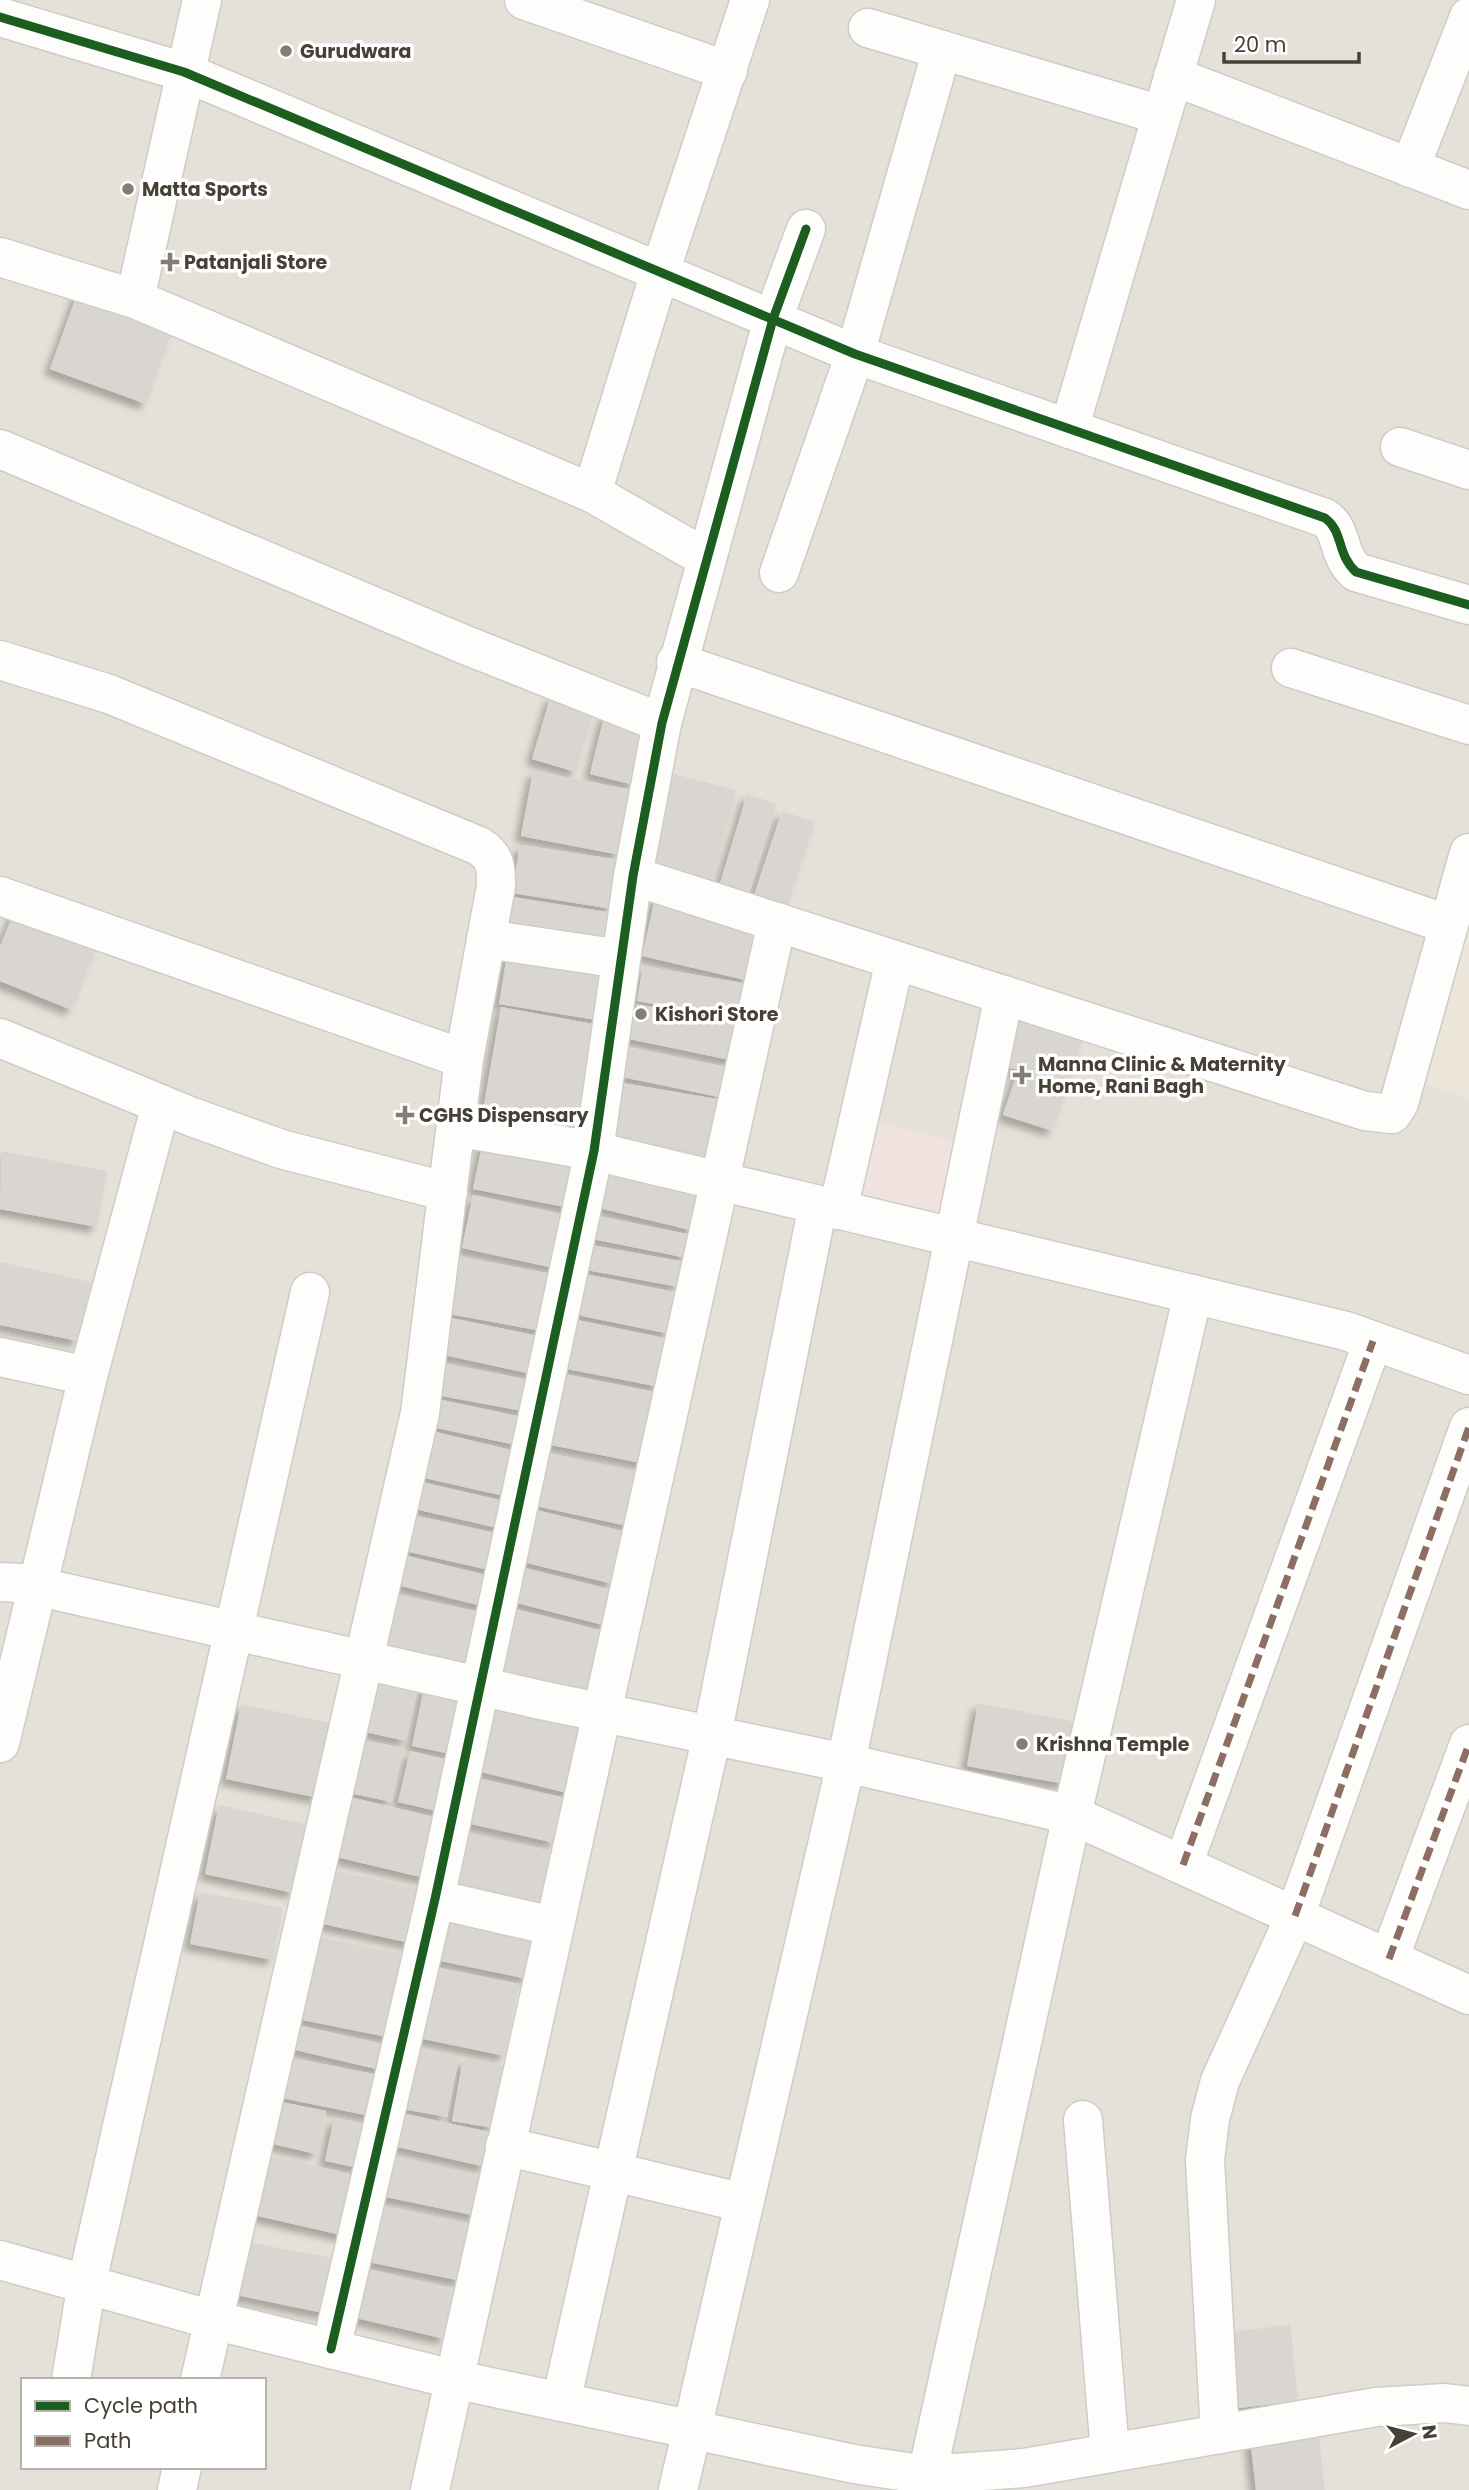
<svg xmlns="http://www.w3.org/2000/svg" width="1469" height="2490" font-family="Poppins,sans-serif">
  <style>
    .residential { fill: #e5e1d8; fill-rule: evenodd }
    .education { fill: #ece6da }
    .medical { fill: #f0e3df }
    .building { fill: #d9d6d2; filter: url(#shadow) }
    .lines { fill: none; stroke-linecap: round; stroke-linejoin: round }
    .minor-casing { stroke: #cfccc8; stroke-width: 41 }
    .minor { stroke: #fdfdfc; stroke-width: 38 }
    .quiet { stroke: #8d6e63; stroke-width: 7; stroke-dasharray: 14 7; stroke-linecap: butt }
    .cycleway-casing { stroke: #fff; stroke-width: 13 }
    .cycleway { stroke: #1b5e20; stroke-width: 9 }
    .poi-dot { fill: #827d75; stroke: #fff; stroke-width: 2.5 }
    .labels { text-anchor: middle; stroke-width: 7; stroke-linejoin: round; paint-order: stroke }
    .poi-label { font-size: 19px; font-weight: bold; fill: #474036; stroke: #fff; text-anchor: start }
  </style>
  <defs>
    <filter id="shadow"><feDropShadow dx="-6" dy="6" stdDeviation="3.5" flood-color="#0004"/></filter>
  </defs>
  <rect width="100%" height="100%" fill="#f1efeb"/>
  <path class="residential" d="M0,0H1469V2490H0ZM23,2380H264V2467H23Z"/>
  <polygon class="education" points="1469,920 1469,1099 1424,1084"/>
  <polygon class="medical" points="868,1119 966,1144 950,1230 850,1206"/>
  <g class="building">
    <polygon points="79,289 175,323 146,404 50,369"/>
    <polygon points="551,695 595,707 576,772 532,759"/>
    <polygon points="605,713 650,724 634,785 590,774"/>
    <polygon points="533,771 632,790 620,855 521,836"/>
    <polygon points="670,773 736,790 712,885 646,868"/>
    <polygon points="747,794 777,804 748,896 719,887"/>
    <polygon points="782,811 815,822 786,909 753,898"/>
    <polygon points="520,845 620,860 613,909 512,893"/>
    <polygon points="656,894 765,920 750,981 642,956"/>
    <polygon points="512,897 613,913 606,953 505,937"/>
    <polygon points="17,904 100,938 72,1010 0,981 0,947"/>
    <polygon points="508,949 611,965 603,1021 499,1004"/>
    <polygon points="643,966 749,984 742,1020 637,1001"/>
    <polygon points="637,1004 742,1026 735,1061 629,1039"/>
    <polygon points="501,1007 603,1026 583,1141 481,1122"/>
    <polygon points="1012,1018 1083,1040 1053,1131 1003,1115 1018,1070 999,1065"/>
    <polygon points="628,1047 730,1068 724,1098 622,1077"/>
    <polygon points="616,1082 723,1100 711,1169 604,1150"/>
    <polygon points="483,1141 585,1161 575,1209 473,1189"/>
    <polygon points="1,1151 107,1171 97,1227 0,1209"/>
    <polygon points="606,1164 705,1188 694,1231 595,1207"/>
    <polygon points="473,1195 574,1217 563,1270 462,1248"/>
    <polygon points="592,1215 692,1235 687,1258 587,1238"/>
    <polygon points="585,1244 685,1262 679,1287 581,1269"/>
    <polygon points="460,1257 563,1276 552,1333 449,1314"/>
    <polygon points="0,1262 91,1282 78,1341 0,1325"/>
    <polygon points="580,1273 679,1293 670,1334 572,1314"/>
    <polygon points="451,1318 548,1338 541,1376 444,1355"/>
    <polygon points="572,1319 669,1339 660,1387 562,1368"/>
    <polygon points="442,1363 540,1382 533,1413 436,1395"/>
    <polygon points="560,1373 660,1393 646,1464 546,1444"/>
    <polygon points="437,1399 531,1419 525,1447 432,1427"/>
    <polygon points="431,1431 523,1453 513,1498 420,1477"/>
    <polygon points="542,1452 644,1474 632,1527 531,1505"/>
    <polygon points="421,1482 513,1503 506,1530 415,1509"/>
    <polygon points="532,1509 626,1532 613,1584 519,1561"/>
    <polygon points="412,1515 505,1535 498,1572 405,1551"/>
    <polygon points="404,1555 497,1578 490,1608 397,1585"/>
    <polygon points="517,1566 616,1591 607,1626 509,1601"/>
    <polygon points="393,1594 489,1614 476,1675 380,1655"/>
    <polygon points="508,1607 607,1632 591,1698 491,1673"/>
    <polygon points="368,1672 419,1684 406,1741 356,1730"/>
    <polygon points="425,1683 474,1694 461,1756 412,1746"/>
    <polygon points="485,1701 587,1725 571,1794 469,1769"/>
    <polygon points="978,1703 1076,1722 1065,1784 967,1766"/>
    <polygon points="241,1704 334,1724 319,1798 226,1779"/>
    <polygon points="351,1738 403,1748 392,1802 340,1791"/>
    <polygon points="410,1751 457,1762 445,1813 398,1802"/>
    <polygon points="468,1776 565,1798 555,1843 458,1821"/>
    <polygon points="341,1795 442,1819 429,1879 328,1855"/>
    <polygon points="219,1805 308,1825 294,1893 205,1874"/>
    <polygon points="458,1832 550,1851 539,1908 446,1889"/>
    <polygon points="326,1868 427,1891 415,1944 314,1922"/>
    <polygon points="200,1892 283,1908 273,1960 190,1944"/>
    <polygon points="436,1911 537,1932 528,1979 426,1958"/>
    <polygon points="304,1934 413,1956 397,2039 288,2017"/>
    <polygon points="429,1966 519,1984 505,2056 414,2037"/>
    <polygon points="292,2024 395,2047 389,2072 287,2048"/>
    <polygon points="414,2049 459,2058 447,2117 402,2109"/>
    <polygon points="286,2057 388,2077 380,2118 277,2097"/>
    <polygon points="463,2059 505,2065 494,2128 452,2121"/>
    <polygon points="276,2101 326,2111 317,2154 268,2143"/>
    <polygon points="401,2113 494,2133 486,2167 393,2146"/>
    <polygon points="334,2118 378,2127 369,2170 325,2161"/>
    <polygon points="268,2155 367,2178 354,2238 254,2215"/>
    <polygon points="389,2157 486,2177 477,2216 381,2196"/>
    <polygon points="379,2206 473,2225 462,2281 368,2262"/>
    <polygon points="246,2242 349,2261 338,2316 236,2295"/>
    <polygon points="363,2268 457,2290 445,2339 352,2317"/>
    <polygon points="1290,2325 1298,2401 1239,2408 1231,2332"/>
    <polygon points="1318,2430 1325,2490 1256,2490 1250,2437"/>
  </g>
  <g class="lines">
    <defs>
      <g id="minor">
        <polyline points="524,0 728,71"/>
        <path d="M0,17L184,72L855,354L1325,518C1344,532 1336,553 1356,572L1469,605"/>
        <polyline points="868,28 1161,115"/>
        <polyline points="1173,76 1469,190"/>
        <polyline points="1410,168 1469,17"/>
        <polyline points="0,257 135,299 592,493"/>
        <polyline points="135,299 202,0"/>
        <polyline points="1069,429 1196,0"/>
        <polyline points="1400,447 1469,470"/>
        <polyline points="0,449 463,644 662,723"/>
        <polyline points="706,558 592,493 660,272 750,0"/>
        <polyline points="779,573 855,354 942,50"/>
        <path d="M0,660L109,694L479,846C496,857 496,867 496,886L464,1059L420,1413L200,2380"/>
        <polyline points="676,662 1447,924"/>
        <polyline points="1291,668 1469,725"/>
        <polyline points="633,876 1365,1111 1392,1114 1399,1103 1469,853"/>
        <polyline points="0,896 464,1059"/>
        <polyline points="486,939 621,959"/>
        <polyline points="0,1038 192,1117 281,1149 448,1192"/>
        <polyline points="456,1127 594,1151 1346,1331 1469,1375"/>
        <polyline points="838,1210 895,960"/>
        <polyline points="0,1357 88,1376"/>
        <polyline points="0,1582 22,1583 541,1700 846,1763 1072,1815 1469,1995"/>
        <polyline points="0,1743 88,1376 161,1105"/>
        <polyline points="1183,1865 1373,1341"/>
        <polyline points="435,1899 553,1926"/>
        <polyline points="1389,1959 1469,1744"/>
        <polyline points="1083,2120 1110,2453"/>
        <polyline points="505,2146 744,2203"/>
        <polyline points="0,2260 213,2320 453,2379 854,2464 927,2475 1024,2468 1376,2407 1445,2403 1469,2406"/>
        <polyline points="331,2349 435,1899 594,1151 633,876 662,723 773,319 806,229"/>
        <polyline points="71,2380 87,2282 310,1292"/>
        <polyline points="561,2402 712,1735 818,1205"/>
        <polyline points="1220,2434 1205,2160 1210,2119 1220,2081 1295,1916 1469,1427"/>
        <polyline points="927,2475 1072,1815 1193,1294"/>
        <polyline points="177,2490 182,2467"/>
        <polyline points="430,2490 777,922"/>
        <polyline points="678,2490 846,1763 1004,995"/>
      </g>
    </defs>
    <use href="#minor" class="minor-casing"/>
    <use href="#minor" class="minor"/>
    <g class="quiet">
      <polyline points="1183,1865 1373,1341"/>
      <polyline points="1295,1916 1469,1427"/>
      <polyline points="1389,1959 1469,1744"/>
    </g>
    <defs>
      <g id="cycleway">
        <path d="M0,17L184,72L855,354L1325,518C1344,532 1336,553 1356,572L1469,605"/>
        <polyline points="331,2349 435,1899 594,1151 633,876 662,723 773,319 806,229"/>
      </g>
    </defs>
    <use href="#cycleway" class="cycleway-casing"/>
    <use href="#cycleway" class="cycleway"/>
  </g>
  <g class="poi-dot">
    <circle cx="286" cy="51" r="7"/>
    <circle cx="128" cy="189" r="7"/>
    <path d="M166.5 251.5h7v7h7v7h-7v7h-7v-7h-7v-7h7z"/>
    <circle cx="641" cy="1014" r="7"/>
    <path d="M1018.5 1064.5h7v7h7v7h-7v7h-7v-7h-7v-7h7z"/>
    <path d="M401.5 1104.5h7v7h7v7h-7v7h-7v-7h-7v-7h7z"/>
    <circle cx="1022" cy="1744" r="7"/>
  </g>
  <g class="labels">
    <g class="poi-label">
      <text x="300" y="58">Gurudwara</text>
      <text x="142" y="196">Matta Sports</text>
      <text x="184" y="269">Patanjali Store</text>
      <text x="655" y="1021">Kishori Store</text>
      <text x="1038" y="1071">Manna Clinic &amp; Maternity<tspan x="1038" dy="22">Home, Rani Bagh</tspan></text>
      <text x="419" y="1122">CGHS Dispensary</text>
      <text x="1036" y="1751">Krishna Temple</text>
    </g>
  </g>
  <rect x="21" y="2378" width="245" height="91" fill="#ffffff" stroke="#b5b3af" stroke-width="2"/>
  <rect x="35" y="2401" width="35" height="10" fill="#1b5e20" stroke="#b5b3af" stroke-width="2"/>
  <text x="84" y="2413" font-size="21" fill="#474036">Cycle path</text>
  <rect x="35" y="2436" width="35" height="10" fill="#8d6e63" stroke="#b5b3af" stroke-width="2"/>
  <text x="84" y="2448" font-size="21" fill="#474036">Path</text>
  <g transform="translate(1413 2434) rotate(83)" stroke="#ffffff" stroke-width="5" paint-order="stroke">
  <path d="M0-5L12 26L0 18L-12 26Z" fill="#474036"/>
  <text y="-10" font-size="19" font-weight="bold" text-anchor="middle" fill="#474036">N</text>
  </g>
  <path d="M1224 52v10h135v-10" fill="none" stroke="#474036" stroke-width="3.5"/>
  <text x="1234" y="52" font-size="21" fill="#474036" stroke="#ffffff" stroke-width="5" paint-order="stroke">20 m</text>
</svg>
